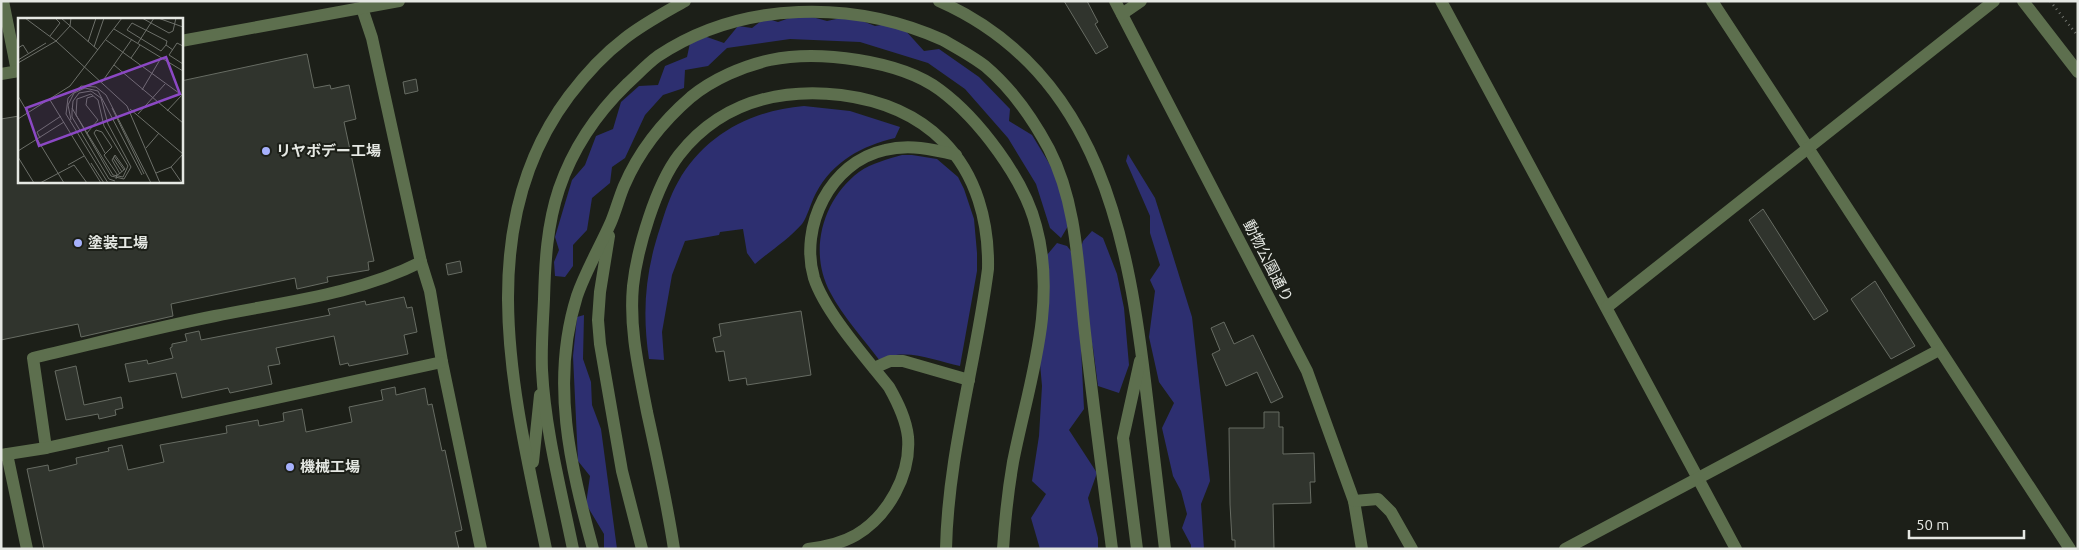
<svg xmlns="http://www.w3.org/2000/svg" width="2079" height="550" font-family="Ubuntu,'Noto Sans JP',sans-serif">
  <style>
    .green { fill: #2d2f70 }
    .building { fill: #30342d; stroke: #676c63 }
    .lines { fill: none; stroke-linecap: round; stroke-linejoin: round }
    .path { stroke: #72756f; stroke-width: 2.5; stroke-dasharray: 1 4; stroke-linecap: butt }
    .minor { stroke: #5d6f4e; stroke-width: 12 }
    .poi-dot { fill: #a6b1fc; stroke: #1c1f18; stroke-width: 2 }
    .labels { text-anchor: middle; stroke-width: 4; stroke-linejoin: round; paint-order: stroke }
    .poi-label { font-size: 15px; font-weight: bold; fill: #e5e8e3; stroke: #1c1f18; text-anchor: start }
    .street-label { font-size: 15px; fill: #e5e8e3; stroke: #1c1f18 }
    .inset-road { fill: none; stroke: #6c6f69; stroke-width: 1 }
    .view { fill: #8b48c4; fill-opacity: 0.15; stroke: #8b48c4; stroke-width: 2.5 }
    .inset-edge { fill: none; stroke: #e5e8e3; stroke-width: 2.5 }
  </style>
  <rect width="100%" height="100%" fill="#1c1f18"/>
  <g class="green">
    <polygon points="801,14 827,21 850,16 875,26 887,24 905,30 924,51 939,49 979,77 1010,109 1009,121 1032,135 1058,178 1068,226 1061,238 1050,228 1036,184 1008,138 965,89 928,63 860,42 790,39 727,48 708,66 685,70 684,88 663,95 645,115 625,158 612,167 610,183 592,198 587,230 573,245 573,266 565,277 555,276 554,262 559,250 555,237 563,210 572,180 585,165 596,136 613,129 621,102 639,86 658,85 665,66 687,57 690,43 704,36 724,43 738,26 752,28 765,18 778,22"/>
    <path d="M804,106L850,111L900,127L895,138C862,146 833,161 816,193C812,200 806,220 802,224C789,239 770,251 755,264L747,253L743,229L720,232L719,235L685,241L672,275L662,332L664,360L649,359C642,312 645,273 660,228C665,212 670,196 678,182C704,135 752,110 804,106Z"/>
    <polygon points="1128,154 1155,198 1192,317 1210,481 1201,504 1204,549 1191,549 1191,545 1182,528 1187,514 1181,491 1173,476 1162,428 1174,403 1159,382 1149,337 1155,291 1150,280 1160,265 1150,233 1150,216 1126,161"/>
    <path d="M902,155H912L937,159L958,177L964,189L974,219L977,253V271L960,366C935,361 903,346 880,361C863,338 843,317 830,292C808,251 823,199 859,172C872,163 888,159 902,155Z"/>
    <polygon points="1092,231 1103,238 1117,274 1124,308 1129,365 1119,393 1098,386 1093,348 1079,307 1084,409 1069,430 1097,473 1088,498 1098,538 1098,549 1040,549 1031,518 1046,494 1032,481 1039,436 1042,386 1037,330 1047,255 1057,243 1067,246 1074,255 1079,254 1083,241"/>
    <polygon points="584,315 583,359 591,382 592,405 601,429 617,549 604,549 604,534 586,504 590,476 578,461 573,356 577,317"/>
  </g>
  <g class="building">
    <polygon points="1064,1 1087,1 1098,22 1095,24 1108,47 1096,54"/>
    <polygon points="307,54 314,88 330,85 331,89 349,85 356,119 344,122 374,261 368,262 369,270 327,277 328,282 297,289 295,278 171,304 173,316 81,337 78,324 1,340 1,119 19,116 19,181 181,181 181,81"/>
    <polygon points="416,79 418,91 405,94 403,82"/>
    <polygon points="1763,209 1828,311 1814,320 1749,220"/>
    <polygon points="460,261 462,272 448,275 446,264"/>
    <polygon points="1875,281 1915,346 1891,359 1851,299"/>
    <polygon points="404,297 407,308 412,307 417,332 404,335 408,354 349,366 348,363 340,365 334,336 276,348 280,364 268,366 272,384 230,393 228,388 182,398 176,373 129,382 125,364 147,360 148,364 173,358 170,348 172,347 172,344 187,341 185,334 199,331 201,340 330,315 328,309 365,301 366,305"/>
    <polygon points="801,311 811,375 747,385 746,378 729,381 724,351 716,352 713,338 721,336 719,324"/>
    <polygon points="1224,322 1234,344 1253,335 1283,397 1271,403 1257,372 1226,386 1212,354 1220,350 1211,328"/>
    <polygon points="76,366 84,405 121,397 123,408 115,410 116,415 99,419 98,414 66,420 55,371"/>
    <polygon points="395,387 396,395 425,388 428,405 432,404 442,451 445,450 462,530 455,532 459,549 44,549 27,469 48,465 49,471 77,464 76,458 109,451 108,448 122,445 128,470 164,462 160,445 227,433 226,426 258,420 259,426 284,421 283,413 302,409 306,432 352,422 349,407 383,400 381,390"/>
    <polygon points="1264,412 1279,412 1279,427 1283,427 1283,454 1314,453 1315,482 1310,482 1311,503 1273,504 1274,549 1235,549 1235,540 1232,540 1230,504 1229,428 1264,428"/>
  </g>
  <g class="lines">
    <polyline class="path" points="2050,1 2078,36"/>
    <g class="minor">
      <polyline points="3,1 17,71"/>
      <path d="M939,1C1101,73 1129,241 1147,398C1153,449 1159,499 1165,549"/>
      <polyline points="1115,1 1307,371 1354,501 1362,549"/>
      <polyline points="1441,1 1736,549"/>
      <polyline points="1712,1 2070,549"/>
      <polyline points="2023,1 2078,72"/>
      <polyline points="362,8 372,38 421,262 430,291 442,362 481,549"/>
      <polyline points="1122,14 1141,1"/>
      <polyline points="181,41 399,1"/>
      <polyline points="1,74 19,71"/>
      <polyline points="609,236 600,292 598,320 600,344 622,471 642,549"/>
      <polyline points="1607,307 1994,1"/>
      <polyline points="874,368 890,361 903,361 969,380"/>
      <path d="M46,448L33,358C93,344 154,328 215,316C284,302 358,294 421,262"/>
      <polyline points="7,454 27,549"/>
      <polyline points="1,455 46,448 442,362"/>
      <polyline points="533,462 540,395"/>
      <polyline points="1354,501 1378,499 1391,512 1412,549"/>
      <path d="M546,549C515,400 469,229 569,96C585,75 603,55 624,39C643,24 664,13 685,1"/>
      <path d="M573,549C561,490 545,430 542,370C541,346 543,323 544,299C545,262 547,225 559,189C573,148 596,114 627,84C637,75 647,64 658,56C742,0 854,0 943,40C957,48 972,56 985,66C1011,88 1033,119 1049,149C1078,205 1078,272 1085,333C1093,405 1103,477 1112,549"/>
      <path d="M593,549C570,465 550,381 577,296C586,270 600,247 611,222C616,210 619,198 624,186C639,151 662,122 691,97C713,79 743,66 770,60C818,50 900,60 940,90C979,119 1024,179 1036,226C1058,305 1028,385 1013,462C1008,491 1005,519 1003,549"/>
      <path d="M674,549C667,503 657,457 647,412C639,370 629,329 633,286C637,249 656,185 679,155C720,103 778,88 841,95C880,100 915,113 943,141C977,175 989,223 988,269C976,363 948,454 946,549"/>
      <path d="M808,549C825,547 842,543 856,535C888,516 911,475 908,437C906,419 898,403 889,387C866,358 825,312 814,278C799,227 830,162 885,150C909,144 932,149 956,155"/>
      <polyline points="1137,549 1123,438 1140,361"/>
      <polyline points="1565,549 1939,350"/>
    </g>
  </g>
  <g class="poi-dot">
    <circle cx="266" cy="151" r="5"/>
    <circle cx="78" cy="243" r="5"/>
    <circle cx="290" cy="467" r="5"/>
  </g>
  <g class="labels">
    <g class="poi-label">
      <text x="276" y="156">リヤボデー工場</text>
      <text x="88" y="248">塗装工場</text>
      <text x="300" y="472">機械工場</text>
    </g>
    <g class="street-label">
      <text transform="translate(1268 261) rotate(63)" y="5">動物公園通り</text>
    </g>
  </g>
  <g transform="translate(18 18)">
    <rect width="165" height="165" fill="#1c1f18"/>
    <path class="inset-road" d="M7,0L38,23L109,88L142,165M43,0L80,32M124,0L151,15L155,13L158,0M140,0L165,9M96,11L165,53M32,18L42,5L37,0M88,22L165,78M70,24L78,0M120,25L136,0M148,27L143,33L109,12L114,5L149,23L148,27L155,32M165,28L159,25L151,37L165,46M76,29L86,0M0,30L5,27L10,35M113,40L122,27M0,42L28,25M0,45L38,23L52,8L53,0M96,47L165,105M84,64L114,21M124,72L143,40M73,76L80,82L86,108L110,148L105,159L95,157L58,97L59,81ZM0,78L10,95M32,82L83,165M54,90L93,158L106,161L113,149L90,106L83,80L73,73L61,75L55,83L54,94V99L91,161L97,163M94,90L126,156M112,91L165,136M149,93L163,78M120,96L147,66M0,101L52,68L104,0M53,102L50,87L56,75L67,70L80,73L124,157M69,115L80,102L68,87L69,80L75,78M22,120L19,114L43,98M19,121L46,165M128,130L141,115M0,133L46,104M87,135L76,115L78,112L84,114L94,129L86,137L99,156L98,161M96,138L106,152M0,139L16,165M95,140L104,154M73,145L86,165M50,147L66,138M153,149L164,165M138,155L153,149L165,136M99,157L101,156L107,151L97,137L94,142L102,156M22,165L56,147L69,165M90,165L48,96L50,80L63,68L78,69L88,77L133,165"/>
    <path class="view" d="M148,39L162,76L21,128L8,90Z"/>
    <rect width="165" height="165" class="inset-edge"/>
  </g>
  <rect width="2079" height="550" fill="none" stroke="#e5e8e3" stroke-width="5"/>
  <path d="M1909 530v8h115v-8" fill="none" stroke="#e5e8e3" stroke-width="2.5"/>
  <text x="1916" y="530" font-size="15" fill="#e5e8e3" stroke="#1c1f18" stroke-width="4" paint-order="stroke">50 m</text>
</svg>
